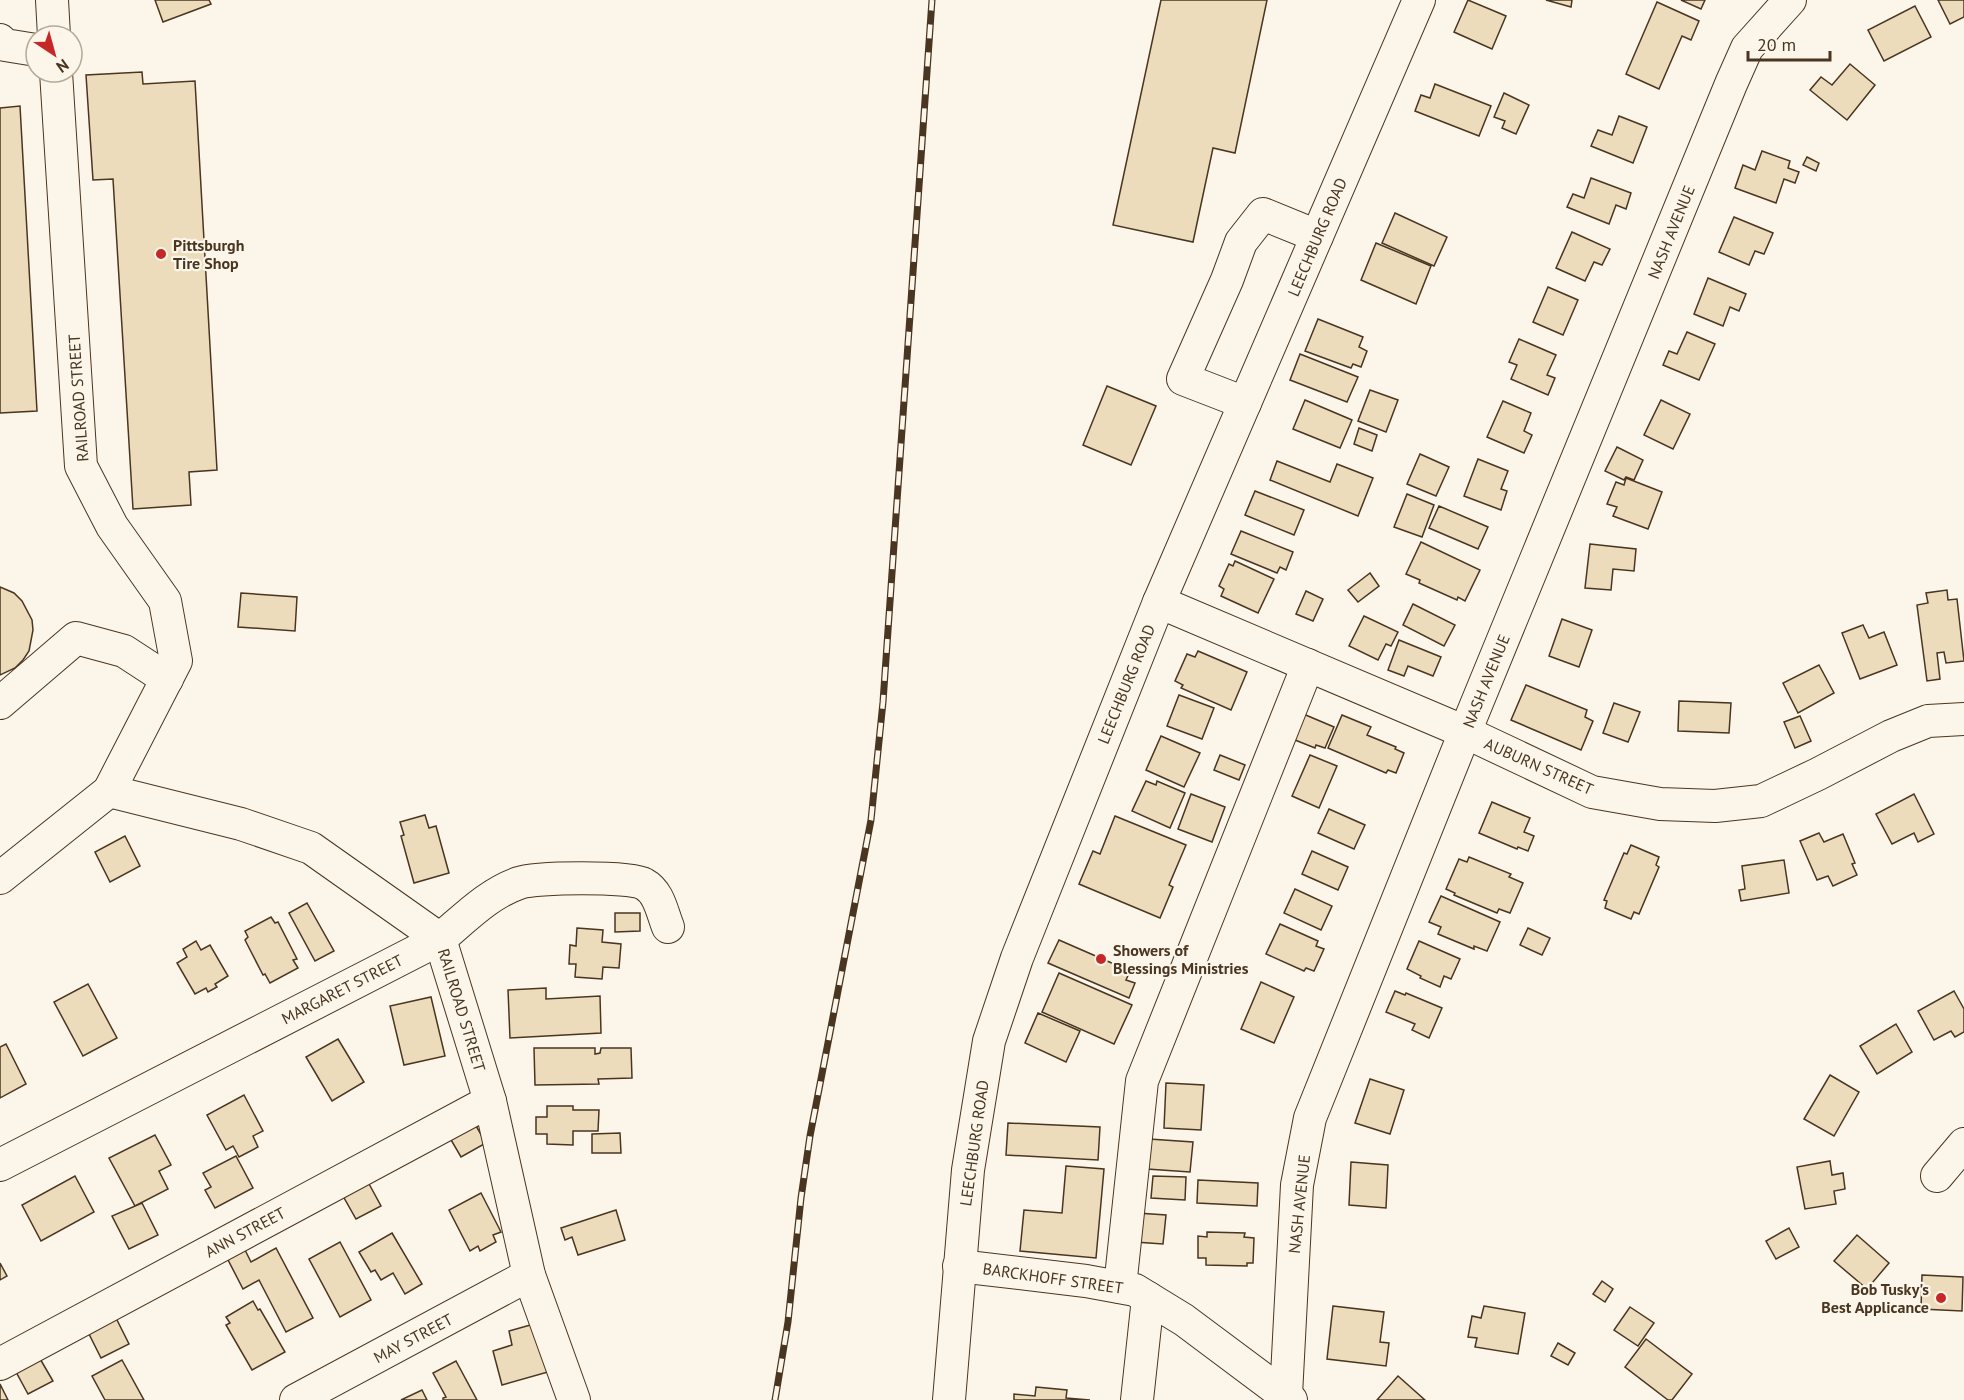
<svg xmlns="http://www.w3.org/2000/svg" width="1964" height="1400" font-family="'PT Sans',sans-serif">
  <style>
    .building { fill: #ecdcbc; stroke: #4a3520; stroke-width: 1.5 }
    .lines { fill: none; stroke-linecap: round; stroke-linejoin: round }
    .minor-casing { stroke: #4a3520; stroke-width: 34 }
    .minor { stroke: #fbf6e9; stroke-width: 32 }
    .rail-casing { stroke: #4a3520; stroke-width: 7 }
    .rail { stroke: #fbf6e9; stroke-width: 4.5; stroke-dasharray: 14; stroke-linecap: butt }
    .poi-dot { fill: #c62828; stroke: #fbf6e9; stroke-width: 2 }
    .labels { text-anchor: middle; stroke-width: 4.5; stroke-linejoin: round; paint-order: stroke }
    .street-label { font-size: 16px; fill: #4a3520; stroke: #fbf6e9 }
    .poi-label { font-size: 16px; font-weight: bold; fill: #4a3520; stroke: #fbf6e9; text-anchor: start }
  </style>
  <rect width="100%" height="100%" fill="#fbf6e9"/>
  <g class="building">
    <polygon points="155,0 209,0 211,4 163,22"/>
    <polygon points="1161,0 1267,0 1235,153 1213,148 1193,242 1113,225"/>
    <polygon points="1468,0 1506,16 1492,49 1454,32"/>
    <polygon points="1546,0 1572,0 1571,7"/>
    <polygon points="1681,0 1705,0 1701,9"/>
    <polygon points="1938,0 1964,0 1964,17 1950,24"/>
    <polygon points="1657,2 1699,21 1691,40 1682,36 1659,89 1626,74"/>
    <polygon points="1915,6 1931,37 1884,61 1868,30"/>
    <polygon points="1850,64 1875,85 1847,120 1810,90 1821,77 1832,85"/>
    <polygon points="142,72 143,84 195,81 217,470 189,472 191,505 133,509 113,179 93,180 86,75"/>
    <polygon points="1435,84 1491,106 1479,136 1415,111 1421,95 1430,98"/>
    <polygon points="1504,93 1529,105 1516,134 1502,128 1505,121 1494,117"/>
    <polygon points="20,106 37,411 0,413 0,108"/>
    <polygon points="1619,116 1647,127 1633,163 1591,146 1598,130 1612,135"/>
    <polygon points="1762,151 1790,161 1788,168 1799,172 1795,183 1784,179 1776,203 1735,188 1743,165 1755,170"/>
    <polygon points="1807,157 1819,163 1816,171 1803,165"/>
    <polygon points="1591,178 1631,193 1626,209 1616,205 1609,224 1567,207 1573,194 1584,198"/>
    <polygon points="1395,213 1447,237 1434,266 1382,243"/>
    <polygon points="1734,217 1773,233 1764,254 1755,251 1749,265 1719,252"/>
    <polygon points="1572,232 1610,249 1602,265 1594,262 1585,281 1556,268"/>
    <polygon points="1376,243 1431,266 1416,304 1361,280"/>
    <polygon points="1708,278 1746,294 1739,311 1730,307 1723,326 1694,314"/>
    <polygon points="1548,287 1578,300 1563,335 1533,322"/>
    <polygon points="1318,319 1363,337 1359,347 1367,351 1361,367 1353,364 1351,368 1305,351"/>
    <polygon points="1687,332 1715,344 1699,380 1663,365 1669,351 1677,354"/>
    <polygon points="1519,339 1556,355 1547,375 1555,378 1548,395 1511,379 1517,365 1509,362"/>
    <polygon points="1300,354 1358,377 1347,402 1290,380"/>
    <polygon points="1107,386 1156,406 1131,465 1083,445"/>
    <polygon points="1370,390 1398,400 1386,432 1358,421"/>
    <polygon points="1305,400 1352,420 1340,448 1293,429"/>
    <polygon points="1661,400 1690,414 1673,449 1644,435"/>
    <polygon points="1503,401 1531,413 1524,431 1532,435 1524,453 1487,437"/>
    <polygon points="1359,428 1377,435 1372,451 1354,444"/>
    <polygon points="1617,447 1643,460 1634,480 1626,477 1624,480 1605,471"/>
    <polygon points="1420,454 1449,467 1436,496 1407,484"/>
    <polygon points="1478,459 1508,471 1501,489 1507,491 1501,510 1464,496"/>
    <polygon points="1277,461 1330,482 1337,464 1373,478 1358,516 1270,480"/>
    <polygon points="1626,478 1662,492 1648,529 1613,516 1617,507 1607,504 1616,482 1624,485"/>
    <polygon points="1255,491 1304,510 1294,535 1245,515"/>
    <polygon points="1407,494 1434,505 1422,537 1394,527"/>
    <polygon points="1439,506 1488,527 1478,549 1429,528"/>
    <polygon points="1241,531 1293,552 1286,570 1280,567 1277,573 1231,554"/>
    <polygon points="1421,542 1480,570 1465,601 1458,597 1457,600 1419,583 1420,580 1406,574"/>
    <polygon points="1590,544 1636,549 1634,571 1613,569 1611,590 1585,588"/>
    <polygon points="1235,561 1274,579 1258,613 1221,596 1224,589 1219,586 1229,564 1233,566"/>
    <polygon points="1370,573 1379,586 1358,602 1348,590"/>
    <polygon points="0,587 14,593 22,601 32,620 33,630 29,651 23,660 15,668 0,675"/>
    <polygon points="1947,590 1948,600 1957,599 1964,661 1946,663 1944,652 1937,653 1940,679 1927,681 1917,605 1928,603 1926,593"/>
    <polygon points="1306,591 1323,599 1313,621 1296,614"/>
    <polygon points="241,593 297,597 295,631 238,627"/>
    <polygon points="1413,604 1455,625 1444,646 1403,625"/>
    <polygon points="1364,616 1398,632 1391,646 1386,644 1378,660 1349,646"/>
    <polygon points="1562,619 1592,630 1579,667 1549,656"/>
    <polygon points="1863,625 1869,638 1884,632 1897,665 1860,679 1842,633"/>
    <polygon points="1399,640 1441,657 1433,676 1408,666 1404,676 1388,670"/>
    <polygon points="1198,651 1247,672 1231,710 1181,688 1183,685 1175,681 1187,654 1195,657"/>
    <polygon points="1819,665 1834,693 1798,713 1783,683"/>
    <polygon points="1526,685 1587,710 1585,717 1593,721 1581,750 1511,720"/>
    <polygon points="1179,695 1214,708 1202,739 1167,726"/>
    <polygon points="1679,701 1731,703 1729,733 1678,731"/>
    <polygon points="1614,703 1640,712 1628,742 1603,733"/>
    <polygon points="1301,713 1334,727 1325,748 1316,745 1315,748 1290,738"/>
    <polygon points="1342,715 1371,727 1367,735 1396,747 1395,749 1404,753 1396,773 1388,770 1386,773 1328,748"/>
    <polygon points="1800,716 1811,741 1795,748 1784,722"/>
    <polygon points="1161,736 1200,753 1184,787 1146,770"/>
    <polygon points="1220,755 1245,765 1239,780 1214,770"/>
    <polygon points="1310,755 1337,766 1319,808 1292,796"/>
    <polygon points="1146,781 1156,785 1157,781 1185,793 1170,828 1132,811"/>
    <polygon points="1191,794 1225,807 1212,842 1178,829"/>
    <polygon points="1914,794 1934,834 1918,842 1914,833 1892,844 1876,814"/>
    <polygon points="1492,802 1530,818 1524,832 1534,836 1528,851 1518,847 1517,849 1479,833"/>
    <polygon points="1329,809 1365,825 1354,849 1318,833"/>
    <polygon points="425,815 429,828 436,826 449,873 414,883 401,836 404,835 400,822"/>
    <polygon points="1115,816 1186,845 1169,885 1173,887 1160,918 1079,884 1093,851 1100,854"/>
    <polygon points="1819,833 1824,842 1843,834 1855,863 1852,864 1857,875 1833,886 1828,876 1817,880 1800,841"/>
    <polygon points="125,836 140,866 110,882 95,852"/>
    <polygon points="1631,845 1659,857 1656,865 1659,867 1639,914 1634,912 1631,919 1605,908 1607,901 1604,900 1624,853 1627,854"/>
    <polygon points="1312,851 1348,867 1338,890 1302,874"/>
    <polygon points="1469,857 1511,874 1509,877 1523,883 1510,913 1499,909 1497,913 1454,895 1455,893 1446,889 1459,859 1467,862"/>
    <polygon points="1784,860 1789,893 1741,901 1739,890 1745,889 1742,866"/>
    <polygon points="1295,889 1332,906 1321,930 1284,913"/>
    <polygon points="1441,896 1500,922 1487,951 1474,946 1474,949 1438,934 1441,927 1429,922"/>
    <polygon points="307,903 334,951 315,961 289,913"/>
    <polygon points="615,913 640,913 640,931 615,932"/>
    <polygon points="271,917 275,923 278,922 297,959 293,960 298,968 270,983 265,974 263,975 245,940 248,937 245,931"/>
    <polygon points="1280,924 1318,941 1316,946 1324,949 1314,971 1306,968 1304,971 1266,954"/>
    <polygon points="577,928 603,930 602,942 621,944 619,968 603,967 602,979 575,977 576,964 569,964 570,945 576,946"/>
    <polygon points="1528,928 1550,938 1542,955 1520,945"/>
    <polygon points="1059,940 1130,971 1126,980 1135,983 1129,998 1048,963"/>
    <polygon points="196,941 201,950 210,945 228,976 215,984 217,987 208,992 206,988 195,994 177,963 187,957 183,949"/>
    <polygon points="1419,941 1460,959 1451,979 1444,976 1440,987 1420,978 1421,976 1407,969"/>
    <polygon points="1059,973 1132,1005 1114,1044 1042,1012"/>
    <polygon points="1261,982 1294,997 1274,1043 1241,1029"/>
    <polygon points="88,984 117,1038 83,1056 54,1002"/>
    <polygon points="546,988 546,999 600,996 601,1033 510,1038 508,990"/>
    <polygon points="1395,991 1405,995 1406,993 1442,1008 1429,1038 1412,1030 1415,1024 1386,1012"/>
    <polygon points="1954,991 1964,1009 1964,1032 1955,1037 1951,1031 1934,1040 1918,1011"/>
    <polygon points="431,997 445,1056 404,1065 390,1006"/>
    <polygon points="1038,1013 1080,1031 1066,1062 1025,1043"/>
    <polygon points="1896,1024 1912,1052 1877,1074 1860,1046"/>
    <polygon points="338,1039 364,1082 332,1101 306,1057"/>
    <polygon points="6,1044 26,1084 0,1098 0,1047"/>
    <polygon points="534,1048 595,1048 595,1054 600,1053 601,1048 631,1048 632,1078 598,1079 599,1084 535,1085"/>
    <polygon points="1830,1075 1859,1092 1834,1136 1804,1119"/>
    <polygon points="1370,1079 1404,1090 1390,1134 1355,1123"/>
    <polygon points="1166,1083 1204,1085 1201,1130 1164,1128"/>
    <polygon points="244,1095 263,1131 253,1136 258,1147 239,1157 233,1146 226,1150 207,1115"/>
    <polygon points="547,1106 573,1106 573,1110 599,1110 598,1131 573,1131 573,1145 547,1144 547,1134 536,1134 536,1117 547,1117"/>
    <polygon points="472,1119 486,1143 461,1157 447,1133"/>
    <polygon points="1008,1123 1100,1127 1098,1160 1006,1155"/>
    <polygon points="620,1133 621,1153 592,1153 592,1134"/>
    <polygon points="155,1135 171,1165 159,1171 168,1189 135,1206 109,1158"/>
    <polygon points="1149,1139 1193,1142 1190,1172 1147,1169"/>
    <polygon points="236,1156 253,1188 215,1208 205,1190 211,1187 203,1173"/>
    <polygon points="1830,1161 1832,1175 1843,1173 1845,1189 1834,1191 1836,1204 1805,1209 1797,1167"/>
    <polygon points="1351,1162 1388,1165 1386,1208 1349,1205"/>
    <polygon points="1066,1166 1104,1169 1096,1258 1020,1251 1024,1210 1062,1213"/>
    <polygon points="75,1176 94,1212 41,1241 22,1205"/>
    <polygon points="1153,1176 1186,1177 1185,1200 1151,1198"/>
    <polygon points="1198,1180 1258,1183 1257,1206 1197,1203"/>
    <polygon points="368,1182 381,1206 356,1219 343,1196"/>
    <polygon points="481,1193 501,1232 493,1235 496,1242 480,1251 478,1246 470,1251 449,1210"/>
    <polygon points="142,1203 158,1235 129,1249 112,1216"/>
    <polygon points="616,1210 625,1240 578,1255 572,1237 565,1240 561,1228"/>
    <polygon points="1137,1213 1166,1215 1163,1244 1135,1242"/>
    <polygon points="1789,1228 1799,1247 1776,1259 1766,1241"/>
    <polygon points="1207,1232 1245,1233 1244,1237 1254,1238 1253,1263 1247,1263 1247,1266 1206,1265 1206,1258 1198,1258 1198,1236 1207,1237"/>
    <polygon points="392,1233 422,1284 405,1294 393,1273 381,1280 375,1270 371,1272 359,1252"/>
    <polygon points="1857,1235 1889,1263 1867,1289 1834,1261"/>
    <polygon points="340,1242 371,1300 340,1317 309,1259"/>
    <polygon points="243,1246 251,1262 276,1248 313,1318 286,1332 259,1280 243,1289 225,1254"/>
    <polygon points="0,1263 7,1276 0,1280"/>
    <polygon points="1922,1275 1963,1277 1962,1311 1921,1309"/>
    <polygon points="1602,1281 1613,1289 1605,1302 1593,1294"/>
    <polygon points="253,1301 258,1310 260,1309 285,1352 252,1370 226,1325 230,1323 226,1317"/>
    <polygon points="1333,1306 1384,1312 1380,1342 1389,1343 1386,1366 1327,1359"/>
    <polygon points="1484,1306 1525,1313 1518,1354 1475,1347 1477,1338 1468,1337 1472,1316 1481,1318"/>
    <polygon points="1630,1307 1654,1323 1638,1346 1614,1330"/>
    <polygon points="115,1316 129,1344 101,1358 87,1330"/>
    <polygon points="541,1322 555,1370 502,1385 493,1351 512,1345 509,1331"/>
    <polygon points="1646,1339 1692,1374 1672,1400 1668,1400 1625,1367"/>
    <polygon points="1558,1343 1575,1353 1568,1365 1551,1356"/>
    <polygon points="39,1357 53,1381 28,1394 15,1370"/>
    <polygon points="122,1360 144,1400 105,1400 92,1376"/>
    <polygon points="456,1361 477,1400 443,1400 443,1398 446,1397 433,1373"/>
    <polygon points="1398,1376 1425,1400 1377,1400"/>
    <polygon points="0,1384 8,1400 0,1400"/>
    <polygon points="1036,1387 1067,1390 1066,1398 1090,1400 1014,1400 1014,1394 1035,1396"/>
    <polygon points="422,1390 427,1400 401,1400"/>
  </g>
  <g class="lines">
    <defs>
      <g id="minor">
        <polyline points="52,0 54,36"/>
        <polyline points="0,40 5,45 36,50"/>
        <polyline points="56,72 81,466 112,526 165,601 176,661 109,791"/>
        <polyline points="1245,403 1183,379 1227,280 1241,242 1263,214 1317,236"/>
        <polyline points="1159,602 1465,732 1592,792 1660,804 1715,806 1761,801 1818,774 1891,736 1928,721 1964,719"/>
        <polyline points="0,703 76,638 124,651 167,679"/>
        <polyline points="0,878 109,791 241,824 311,848 440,939 490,1101 529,1275 574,1400"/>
        <path d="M0,1165L440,939C464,919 489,893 519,883C535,877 630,876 644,884C659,892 662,912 668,927"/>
        <polyline points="1937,1176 1964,1144"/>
        <polyline points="959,1266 1086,1281 1135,1290 1184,1320 1291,1400"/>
        <polyline points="1120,1287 1142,1081 1308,665"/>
        <polyline points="0,1364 490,1101"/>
        <polyline points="1286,1395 1297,1185 1310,1118 1465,732 1731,84 1747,48 1790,0"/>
        <polyline points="296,1400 529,1275"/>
        <polyline points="949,1400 968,1170 989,1041 1017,958 1159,602 1419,0"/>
        <polyline points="1137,1400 1148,1298"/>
      </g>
    </defs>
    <use href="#minor" class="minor-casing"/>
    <use href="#minor" class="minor"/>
    <defs>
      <polyline id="rail" points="775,1400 788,1322 801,1198 810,1136 871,820 883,702 932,0"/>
    </defs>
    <use href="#rail" class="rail-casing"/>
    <use href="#rail" class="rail"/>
  </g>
  <g class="poi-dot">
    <circle cx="161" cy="254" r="6"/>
    <circle cx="1101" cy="959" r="6"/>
    <circle cx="1941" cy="1298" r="6"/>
  </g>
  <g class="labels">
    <g class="street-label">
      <text transform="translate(1671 232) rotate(-68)" y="6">NASH AVENUE</text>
      <text transform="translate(1317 237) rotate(-67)" y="6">LEECHBURG ROAD</text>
      <text transform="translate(78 398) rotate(-94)" y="6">RAILROAD STREET</text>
      <text transform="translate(1486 681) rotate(-68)" y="6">NASH AVENUE</text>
      <text transform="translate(1126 684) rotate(-68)" y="6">LEECHBURG ROAD</text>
      <text transform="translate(1539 766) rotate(24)" y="6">AUBURN STREET</text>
      <text transform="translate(342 989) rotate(-27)" y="6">MARGARET STREET</text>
      <text transform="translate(462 1010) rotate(73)" y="6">RAILROAD STREET</text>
      <text transform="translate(974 1143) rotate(-82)" y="6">LEECHBURG ROAD</text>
      <text transform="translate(1299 1204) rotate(-84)" y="6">NASH AVENUE</text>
      <text transform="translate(245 1232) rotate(-28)" y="6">ANN STREET</text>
      <text transform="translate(1053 1278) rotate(8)" y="6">BARCKHOFF STREET</text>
      <text transform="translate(413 1338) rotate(-28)" y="6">MAY STREET</text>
    </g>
    <g class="poi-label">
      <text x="173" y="251">Pittsburgh<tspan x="173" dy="18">Tire Shop</tspan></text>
      <text x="1113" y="956">Showers of<tspan x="1113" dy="18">Blessings Ministries</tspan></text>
      <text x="1929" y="1295" text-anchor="end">Bob Tusky's<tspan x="1929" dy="18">Best Applicance</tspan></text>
    </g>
  </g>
  <g transform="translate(54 54) rotate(144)"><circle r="28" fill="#fbf6e9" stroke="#b4a999" stroke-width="1.5"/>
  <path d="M0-4.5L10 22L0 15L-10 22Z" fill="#c62828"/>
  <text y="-9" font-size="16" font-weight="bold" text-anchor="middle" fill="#4a3520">N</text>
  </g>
  <path d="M1748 51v9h82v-9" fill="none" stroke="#4a3520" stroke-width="3"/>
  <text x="1757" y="51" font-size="18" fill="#4a3520" stroke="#fbf6e9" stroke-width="4.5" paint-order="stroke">20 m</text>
</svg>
